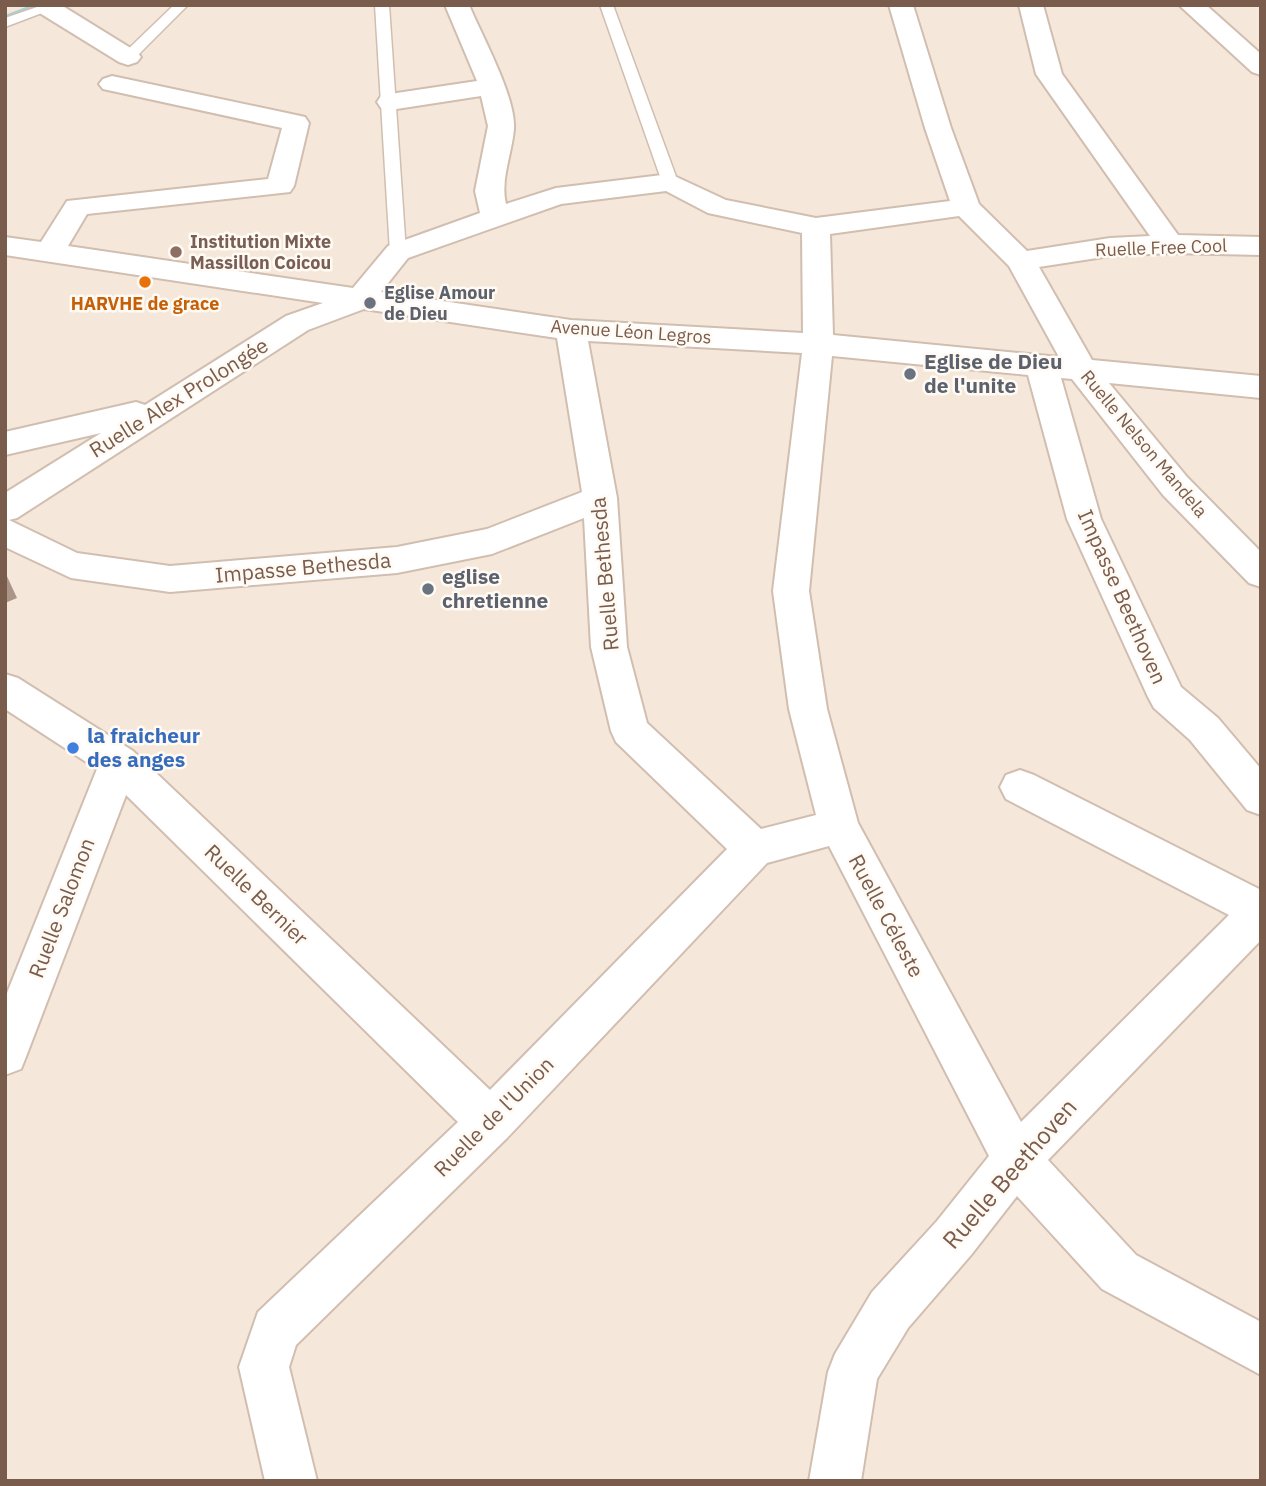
<svg xmlns="http://www.w3.org/2000/svg" width="1266" height="1486" font-family="'IBM Plex Sans',sans-serif">
  <style>
    .residential { fill: #f5e8da }
    .lines { fill: none; stroke-linecap: round; stroke-linejoin: round }
    .stream { fill: #a5d3da; fill-rule: evenodd }
    .lane-casing { stroke: #d1beb0; stroke-width: 3 }
    .street-casing { stroke: #d1beb0; stroke-width: 4 }
    .lane { fill: #fff; fill-rule: evenodd }
    .street { fill: #fff; fill-rule: evenodd }
    .shaded-wall { fill: #aa9588 }
    .education-dot { fill: #8d6e63; stroke: #fffaf3; stroke-width: 2.5 }
    .food-dot { fill: #e8710a; stroke: #fffaf3; stroke-width: 2.5 }
    .worship-dot { fill: #6b7280; stroke: #fffaf3; stroke-width: 2.5 }
    .shop-dot { fill: #3f7fe0; stroke: #fffaf3; stroke-width: 2.5 }
    .labels { text-anchor: middle; stroke-width: 5; stroke-linejoin: round; paint-order: stroke }
    .far-education-label { font-size: 18px; font-weight: bold; fill: #785e54; stroke: #fffaf3; text-anchor: start }
    .far-street-label { font-size: 18px; fill: #7a5c4d; stroke: #fffaf3 }
    .far-worship-label { font-size: 18px; font-weight: bold; fill: #5b616d; stroke: #fffaf3; text-anchor: start }
    .far-food-label { font-size: 18px; font-weight: bold; fill: #c56008; stroke: #fffaf3 }
    .worship-label { font-size: 21px; font-weight: bold; fill: #5b616d; stroke: #fffaf3; text-anchor: start }
    .street-label { font-size: 21px; fill: #7a5c4d; stroke: #fffaf3 }
    .shop-label { font-size: 21px; font-weight: bold; fill: #366cbe; stroke: #fffaf3; text-anchor: start }
    .near-street-label { font-size: 24px; fill: #7a5c4d; stroke: #fffaf3 }
  </style>
  <rect width="100%" height="100%" fill="#fdf6ec"/>
  <rect class="residential" x="5" y="5" width="1256" height="1476"/>
  <g class="lines">
    <polygon class="stream" points="31,5 41,5 5,19 5,15"/>
    <defs>
      <g id="lane">
        <polygon points="43,5 53,5 55,8 5,27 5,18"/>
        <polygon points="174,5 188,5 133,60 123,60 123,54"/>
        <polygon points="375,5 389,5 406,252 398,257 390,252"/>
        <polygon points="600,5 613,5 678,182 675,185 665,185 662,182"/>
      </g>
      <g id="street">
        <polygon points="36,5 61,5 137,52 141,57 137,62 128,65 119,62 38,12"/>
        <path d="M445,5H469C482,36 516,97 514,129C512,154 500,179 506,204L556,188L670,174L726,200L816,218L950,201L925,128L889,5H913L951,128L979,204L1027,251L1110,238L1150,236L1036,74L1019,5H1043L1062,74L1178,235L1261,237V255L1170,253L1110,256L1039,267L1092,360L1261,376V398L1109,383L1187,477L1261,552V587L1249,583L1163,495L1072,379L1061,378L1101,519L1181,687L1218,718L1261,769V815L1247,810L1190,740L1154,708L1148,697L1067,519L1028,375L832,356L809,591L827,709L858,823L1021,1122L1229,915L1006,799L1000,787L1006,775L1020,770L1034,775L1261,890V940L1048,1160L1136,1255L1261,1322V1375L1102,1289L1017,1196L971,1255L908,1328L877,1379L861,1481H809L828,1372L835,1354L872,1292L937,1221L989,1156L829,846L767,863L507,1138L296,1345L289,1367L317,1481H265L239,1367L258,1312L458,1122L126,795L27,1054L21,1069L5,1075V998L97,769L5,709V674L18,678L133,751L490,1090L727,849L616,742L611,731L591,647L584,518L492,554L397,573L170,592L71,578L5,547V493L101,433L5,455V432L136,402L145,405L286,316L323,303L5,255V237L41,242L67,201L268,179L282,128L103,89L99,84L103,79L112,76L296,115L305,117L309,123L294,186L290,192L87,214L68,246L353,288L388,246L480,213L475,191L488,126L481,96L390,110L381,108L377,102L381,96L390,94L477,81ZM666,191L708,213L802,233L803,333L571,320L381,292L408,258L561,204ZM959,216L1009,266L1059,357L833,335L830,234ZM364,309L557,338L582,492L487,529L397,547L170,566L77,553L9,520L17,518L308,330ZM588,341L802,353L773,591L789,709L816,815L761,829L647,723L627,647L617,498Z"/>
        <polygon points="1179,5 1206,5 1261,54 1261,75 1252,72"/>
      </g>
    </defs>
    <use href="#lane" class="lane-casing"/>
    <use href="#street" class="street-casing"/>
    <use href="#lane" class="lane"/>
    <use href="#street" class="street"/>
  </g>
  <polygon class="shaded-wall" points="5,572 17,598 5,603"/>
  <circle class="education-dot" cx="176" cy="252" r="7"/>
  <circle class="food-dot" cx="145" cy="282" r="7"/>
  <g class="worship-dot">
    <circle cx="370" cy="303" r="7"/>
    <circle cx="910" cy="374" r="7"/>
    <circle cx="428" cy="589" r="7"/>
  </g>
  <circle class="shop-dot" cx="73" cy="748" r="7"/>
  <g class="labels">
    <g class="far-education-label">
      <text x="190" y="248">Institution Mixte<tspan x="190" dy="21">Massillon Coicou</tspan></text>
    </g>
    <g class="far-street-label">
      <text transform="translate(1161 248) rotate(-2)" y="6">Ruelle Free Cool</text>
      <text transform="translate(631 332) rotate(4)" y="6">Avenue Léon Legros</text>
      <text transform="translate(1144 444) rotate(50)" y="6">Ruelle Nelson Mandela</text>
    </g>
    <g class="far-worship-label">
      <text x="384" y="299">Eglise Amour<tspan x="384" dy="21">de Dieu</tspan></text>
    </g>
    <g class="far-food-label">
      <text x="145" y="310">HARVHE de grace</text>
    </g>
    <g class="worship-label">
      <text x="924" y="369">Eglise de Dieu<tspan x="924" dy="24">de l'unite</tspan></text>
      <text x="442" y="584">eglise<tspan x="442" dy="24">chretienne</tspan></text>
    </g>
    <g class="street-label">
      <text transform="translate(179 398) rotate(-32)" y="7">Ruelle Alex Prolongée</text>
      <text transform="translate(303 568) rotate(-5)" y="7">Impasse Bethesda</text>
      <text transform="translate(605 574) rotate(-95)" y="7">Ruelle Bethesda</text>
      <text transform="translate(1122 597) rotate(66)" y="7">Impasse Beethoven</text>
      <text transform="translate(256 895) rotate(44)" y="7">Ruelle Bernier</text>
      <text transform="translate(62 908) rotate(-69)" y="7">Ruelle Salomon</text>
      <text transform="translate(886 916) rotate(62)" y="7">Ruelle Céleste</text>
      <text transform="translate(494 1117) rotate(-45)" y="7">Ruelle de l'Union</text>
    </g>
    <g class="shop-label">
      <text x="87" y="743">la fraicheur<tspan x="87" dy="24">des anges</tspan></text>
    </g>
    <g class="near-street-label">
      <text transform="translate(1010 1174) rotate(-49)" y="8">Ruelle Beethoven</text>
    </g>
  </g>
  <rect width="1266" height="1486" fill="none" stroke="#7a5c4d" stroke-width="14"/>
</svg>
